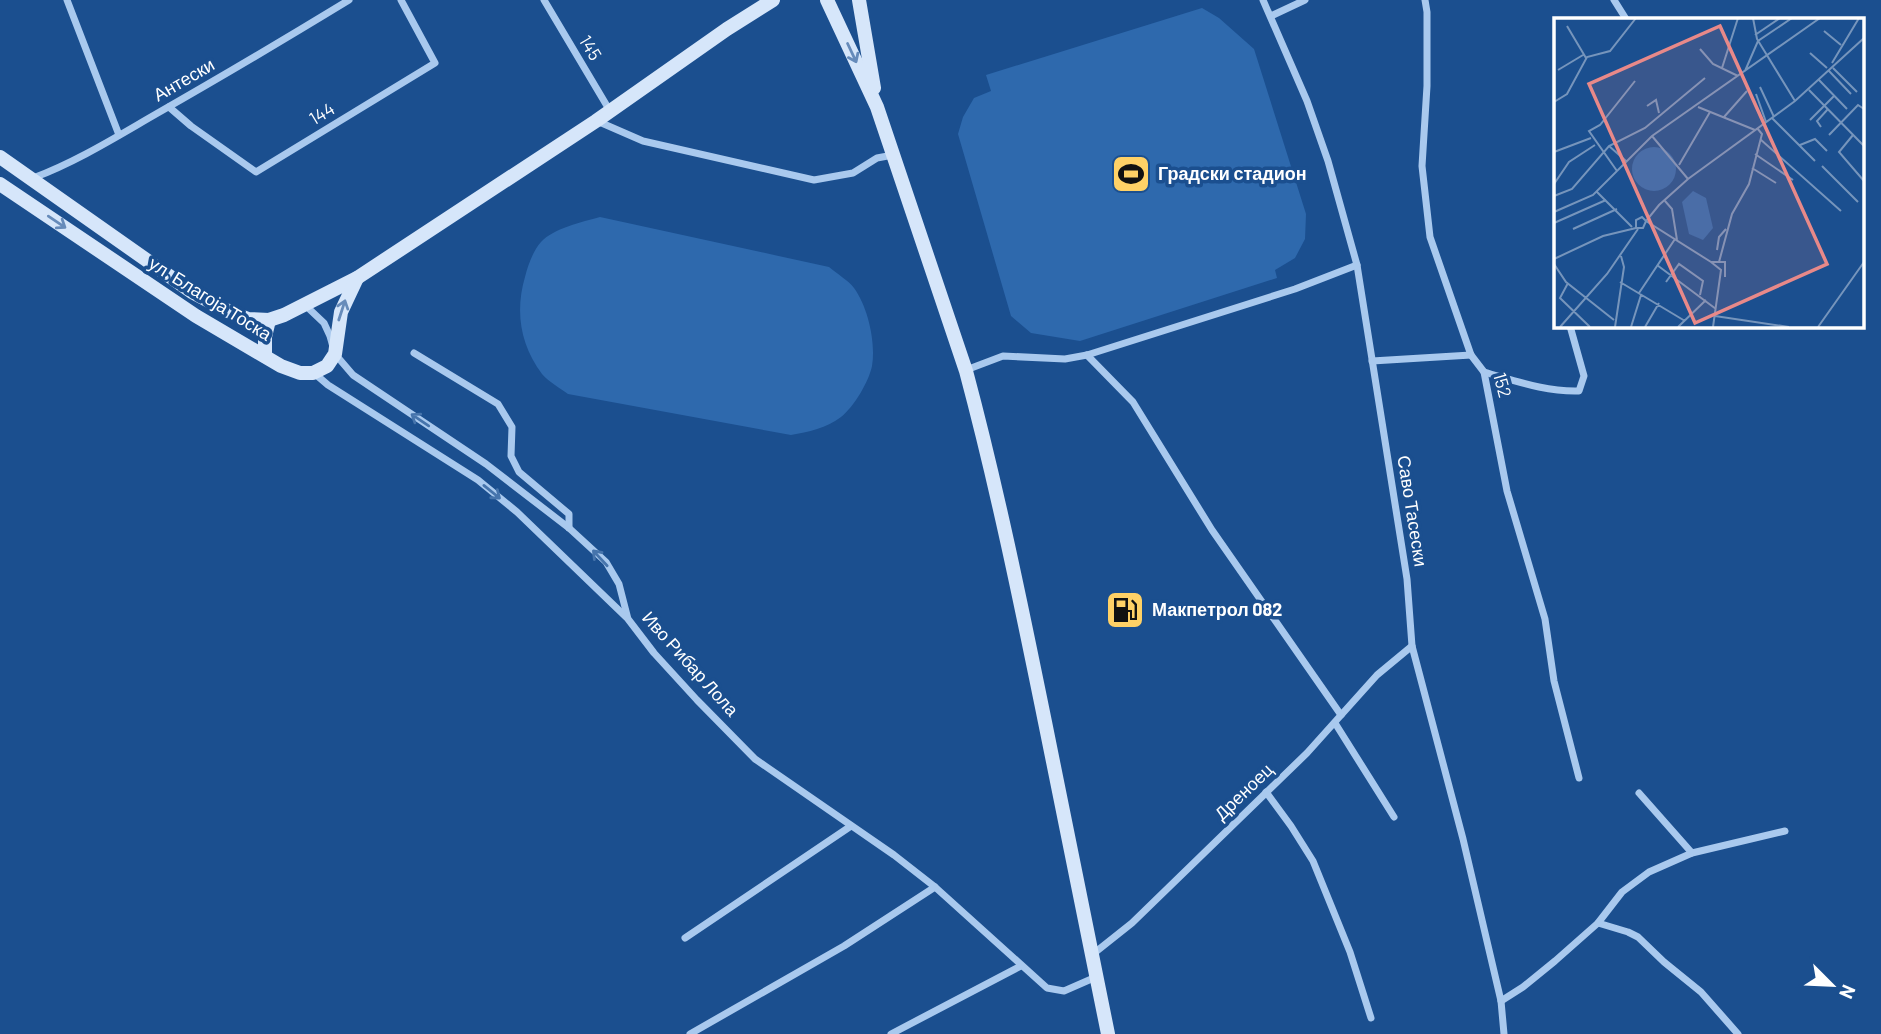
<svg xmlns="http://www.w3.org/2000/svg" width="1881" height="1034" font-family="Barlow,sans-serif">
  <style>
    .pitch { fill: #2e69ad }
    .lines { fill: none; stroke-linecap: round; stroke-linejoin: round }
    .minor { stroke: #a9c9ee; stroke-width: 7 }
    .secondary { stroke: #d6e6fa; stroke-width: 14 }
    .oneway { stroke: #668bba }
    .oneway2 { stroke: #4674ac }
    .labels { text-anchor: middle; stroke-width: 7; stroke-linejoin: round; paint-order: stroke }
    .street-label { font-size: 18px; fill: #fff; stroke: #1b4f8f }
    .poi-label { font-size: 18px; font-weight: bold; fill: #fff; stroke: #1b4f8f; text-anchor: start }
    .inset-road { fill: none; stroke: #7695bc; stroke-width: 2 }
    .view { fill: #e88989; fill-opacity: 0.15; stroke: #e88989; stroke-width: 3.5 }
    .inset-edge { fill: none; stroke: #fff; stroke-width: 3.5 }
  </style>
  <rect width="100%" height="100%" fill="#1b4f8f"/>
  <g class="pitch">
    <polygon points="1202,8 1219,18 1254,49 1306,214 1305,239 1295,258 1275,270 1277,278 1080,341 1031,333 1011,316 958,134 963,117 974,98 991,91 986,75"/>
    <path d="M600,217L829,267C837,274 848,280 854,288C868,307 876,343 872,366C869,381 854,407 841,417C827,428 808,432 791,435L568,394C560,388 549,382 542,374C520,345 515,311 525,277C528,265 533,251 541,242C554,228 582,222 600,217Z"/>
  </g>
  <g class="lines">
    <g class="minor">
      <polyline points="67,0 119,135"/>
      <polyline points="544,0 610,111"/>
      <polyline points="1263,0 1307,101 1328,161 1357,265 1407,579 1412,646 1463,839 1501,1001 1504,1034"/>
      <polyline points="1425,0 1427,12 1427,86 1422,166 1430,237 1471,355 1484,372 1507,491 1545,619 1554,681 1579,778"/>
      <polyline points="1614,0 1626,19"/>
      <polyline points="1271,16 1305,0"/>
      <polyline points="169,107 191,126 256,172 435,63 401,0"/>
      <polyline points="597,121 643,141 814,180 853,173 877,158 893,155"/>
      <path d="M33,178C76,162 116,137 156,114C221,77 285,39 349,0"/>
      <polyline points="305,305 324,323 330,336 335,354 353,375 486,464 569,528 606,562 619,584 628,619 654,653 697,700 755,759 894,855 935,887 1047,988 1064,991 1096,977"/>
      <polyline points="414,353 498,404 512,427 511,456 519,472 569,514 569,528"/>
      <polyline points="1087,355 1133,402 1212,530 1341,715"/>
      <polyline points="1372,361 1471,355"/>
      <polyline points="966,370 1003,356 1065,359 1087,355 1295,289 1357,265"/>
      <path d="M1484,372C1516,381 1546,392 1579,391L1584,376L1570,326"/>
      <polyline points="314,373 328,385 478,480 517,512 626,617"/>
      <polyline points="1335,723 1394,817"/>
      <polyline points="1266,792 1291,826 1313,861 1350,952 1371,1018"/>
      <polyline points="1639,793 1692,853"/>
      <polyline points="1598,923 1628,932 1638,937 1664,962 1701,992 1738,1034"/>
      <polyline points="685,938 851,826"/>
      <polyline points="1093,954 1132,923 1307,753 1377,675 1412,646"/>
      <polyline points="1501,1001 1523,987 1555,961 1598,923 1622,892 1649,872 1692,853 1785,831"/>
      <polyline points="690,1034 844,946 935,887"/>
      <polyline points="891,1034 1021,966"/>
    </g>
    <g class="secondary">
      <path d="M827,0L877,107L966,371C997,487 1021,604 1045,722C1065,826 1088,930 1108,1034"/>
      <polyline points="859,0 874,88"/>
      <polyline points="0,157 192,292 228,311 248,319 269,320 284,315 357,278 596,121 727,29 773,0"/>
      <polyline points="0,184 196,316 281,366 300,373 313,373 327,366 335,354 341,312 357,278"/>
      <polyline points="265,356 265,337 269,320"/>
    </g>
  </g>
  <defs><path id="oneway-shaft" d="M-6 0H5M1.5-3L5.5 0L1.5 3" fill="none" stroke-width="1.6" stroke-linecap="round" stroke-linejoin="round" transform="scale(1.75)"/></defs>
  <g class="oneway">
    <use href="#oneway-shaft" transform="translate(852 53) rotate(65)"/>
    <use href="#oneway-shaft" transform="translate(57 222) rotate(34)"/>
    <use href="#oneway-shaft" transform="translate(342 310) rotate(-72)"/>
  </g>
  <g class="oneway2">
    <use href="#oneway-shaft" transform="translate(420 420) rotate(-146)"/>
    <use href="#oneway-shaft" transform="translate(492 492) rotate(39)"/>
    <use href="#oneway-shaft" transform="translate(600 558) rotate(-133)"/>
  </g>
  <defs>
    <symbol id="stadium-square" viewBox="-11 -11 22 22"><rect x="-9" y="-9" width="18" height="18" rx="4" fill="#ffd166" stroke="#1b4f8f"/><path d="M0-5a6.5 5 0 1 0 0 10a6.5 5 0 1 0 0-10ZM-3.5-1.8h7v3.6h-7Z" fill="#111"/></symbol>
    <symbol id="fuel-square" viewBox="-11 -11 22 22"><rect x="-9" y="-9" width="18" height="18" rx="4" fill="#ffd166" stroke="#1b4f8f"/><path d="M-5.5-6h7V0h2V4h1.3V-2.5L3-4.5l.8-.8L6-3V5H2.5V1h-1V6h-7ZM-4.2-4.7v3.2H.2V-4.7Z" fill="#111"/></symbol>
  </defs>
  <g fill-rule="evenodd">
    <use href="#stadium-square" x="1109" y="152" width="44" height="44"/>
    <use href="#fuel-square" x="1103" y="588" width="44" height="44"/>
  </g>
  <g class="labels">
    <g class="street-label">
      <text transform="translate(590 48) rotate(59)" y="6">145</text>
      <text transform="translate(184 80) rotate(-30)" y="6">Антески</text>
      <text transform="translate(322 114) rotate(-31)" y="6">144</text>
      <text transform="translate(210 299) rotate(32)" y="6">ул. Благоја Тоска</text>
      <text transform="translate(1502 385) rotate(75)" y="6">152</text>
      <text transform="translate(1412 511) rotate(81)" y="6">Саво Тасески</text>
      <text transform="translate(690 664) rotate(48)" y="6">Иво Рибар Лола</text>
      <text transform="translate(1244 792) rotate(-44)" y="6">Дреноец</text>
    </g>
    <g class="poi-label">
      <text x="1158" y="180">Градски стадион</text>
      <text x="1152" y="616">Макпетрол 082</text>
    </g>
  </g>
  <g transform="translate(1554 18)">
    <rect width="310" height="310" fill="#1b4f8f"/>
    <path d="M78 151a22 22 0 1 1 44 0a22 22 0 1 1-44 0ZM139,173L152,180L159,210L149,222L135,216L128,184Z" fill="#2e69ad"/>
    <path class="inset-road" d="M199,0L203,21L241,83M13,8L32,40M270,13L287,27M201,17L226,0M146,31L159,46L184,58M256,35L273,50M278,45L305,0M168,50L184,0M279,50L303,74M4,52L29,37M191,53L204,23L238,0M275,53L297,76M265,62L293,91M206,69L220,99M255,72L310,128M202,76L212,104M0,84L13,76L33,39L56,33L82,0M93,88L102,82L105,95M144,89L201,112M170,99L193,73M218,100L261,143M256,102L280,78M267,109L263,103L274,91M275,117L304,87L310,91M299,117L285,134L310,163M98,118L134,161M206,121L287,193M246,127L261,121L273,133M55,128L72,143M0,134L37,120M201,136L239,162M125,147L156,94M268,148L304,184M198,150L222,165M63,153L35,113L46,107L81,63M0,166L15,144L41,127M43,174L78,209M0,178L18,171L55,128L91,110L151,60M111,183L118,191L123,222M0,194L39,177L98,118L266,0M0,205L52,182M19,211L63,191M163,232L165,219L172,211M0,241L49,218L82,210M157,244H171V259M165,244L178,196L195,166L208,116L203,110M0,246L12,264L60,302M103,247L162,291M66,264L131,303M112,264L125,246L149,263L146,277M14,265L6,280L36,309M85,275L121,221M161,298L235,309M6,309L53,256L84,211M61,309L70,249L67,238M77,309L87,277M91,309L105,285M124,309L152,282M159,309L167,252L157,244L92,203L88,199L82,202V210H89L92,203L105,187L134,161L241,83L310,20M264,309L310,244"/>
    <path class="view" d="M166,8L273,246L141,305L35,66Z"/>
    <rect width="310" height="310" class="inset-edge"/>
  </g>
  <g transform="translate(1832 985) rotate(114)" stroke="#1b4f8f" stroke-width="5" paint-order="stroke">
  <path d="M0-5L12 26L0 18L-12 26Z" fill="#ffffff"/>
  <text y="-10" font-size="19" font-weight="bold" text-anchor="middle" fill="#ffffff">N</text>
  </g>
</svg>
